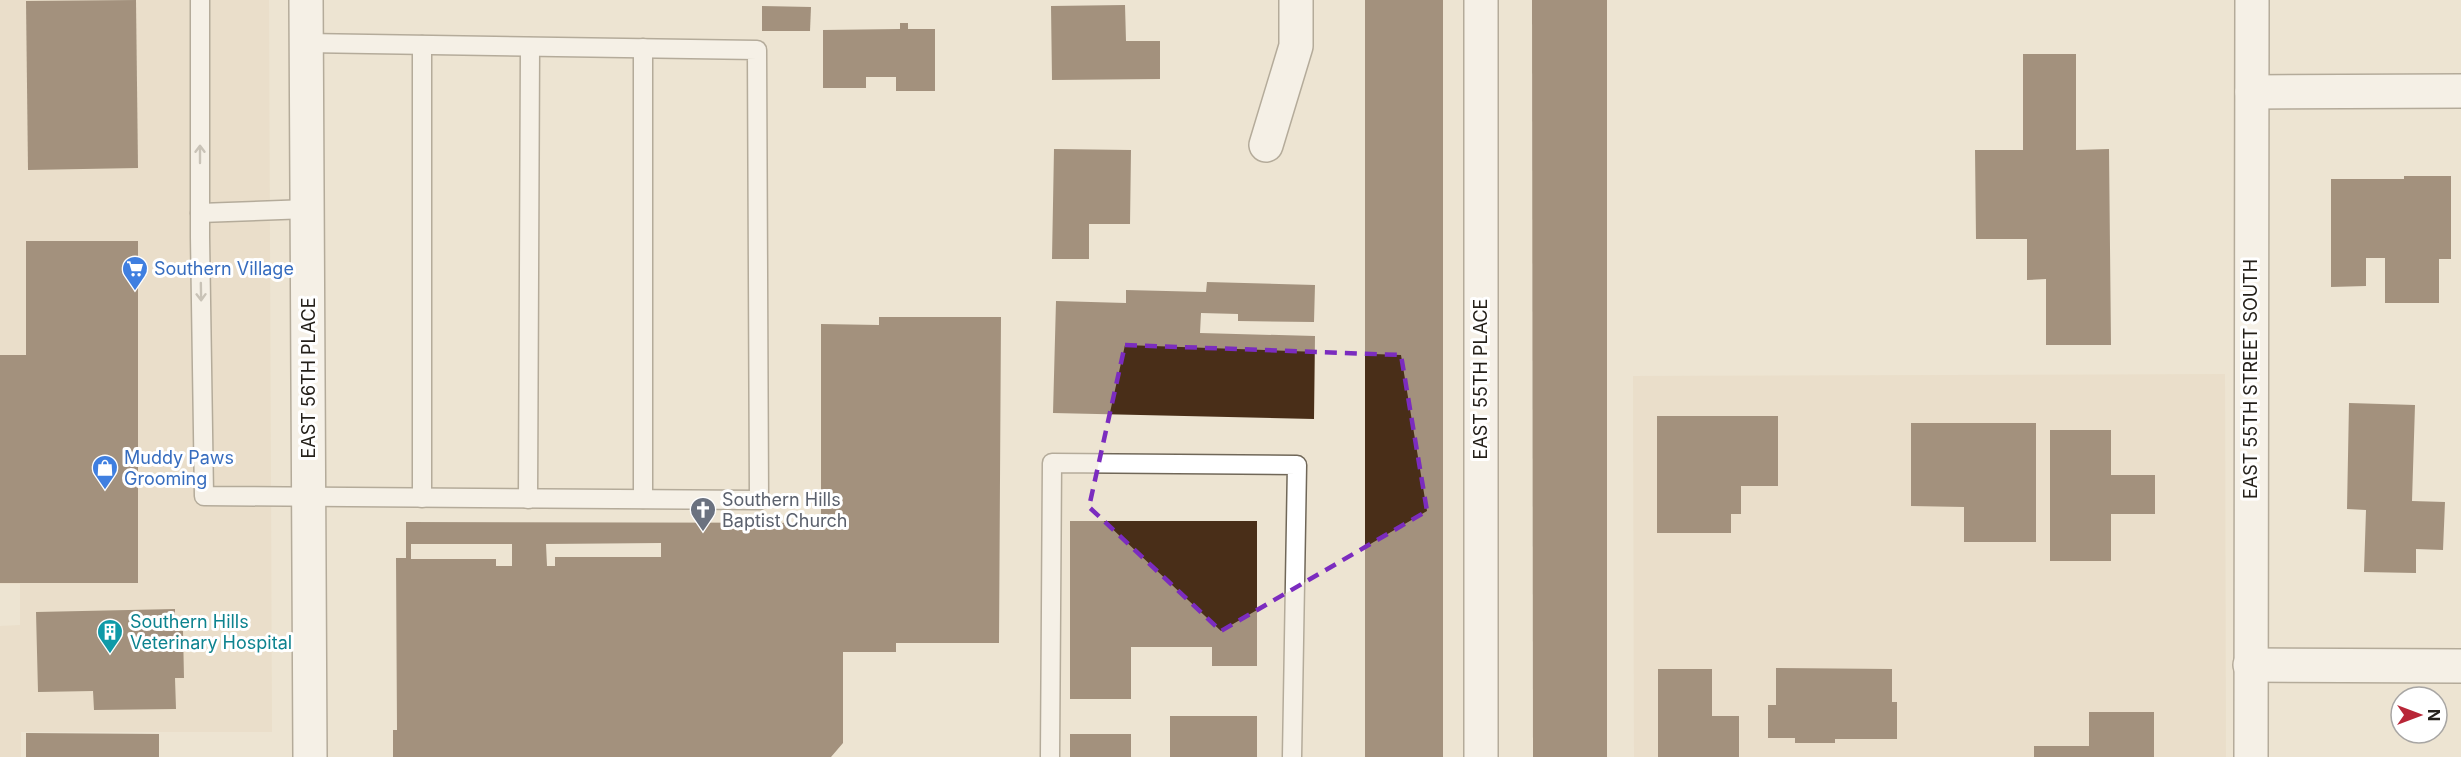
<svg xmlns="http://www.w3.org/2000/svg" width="2461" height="757" font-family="Inter,sans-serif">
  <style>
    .built { fill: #e6d8c0 }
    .building { fill: #492e18; fill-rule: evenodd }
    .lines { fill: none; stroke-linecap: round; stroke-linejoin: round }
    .lane-casing { stroke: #706758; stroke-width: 21 }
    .street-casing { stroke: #706758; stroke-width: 36 }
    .lane { stroke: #fff; stroke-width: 18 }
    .street { stroke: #fff; stroke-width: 33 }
    .oneway { stroke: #9d9b98 }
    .marked { fill: none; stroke: #7b2cbf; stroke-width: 4.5; stroke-dasharray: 12 8; stroke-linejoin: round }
    .labels { text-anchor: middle; stroke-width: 6; stroke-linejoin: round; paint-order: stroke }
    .shop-label { font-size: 18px; fill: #366cbe; stroke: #fff; text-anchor: start }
    .street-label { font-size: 18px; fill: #25211b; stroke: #fff }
    .worship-label { font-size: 18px; fill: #5b616d; stroke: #fff; text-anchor: start }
    .culture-label { font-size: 18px; fill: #0d838f; stroke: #fff; text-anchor: start }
  </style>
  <rect width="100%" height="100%" fill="#ede4d2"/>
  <g class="built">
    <polygon points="0,0 269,0 272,732 21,732 21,757 0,757 0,626 20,625 20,584 0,584"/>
    <polygon points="2225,374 2226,757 1634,757 1633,376"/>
  </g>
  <g class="building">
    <polygon points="136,0 138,168 28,170 26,1"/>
    <rect x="1365" y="0" width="78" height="757"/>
    <polygon points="1532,0 1607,0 1607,757 1533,757"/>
    <polygon points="1125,5 1126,41 1160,41 1160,79 1052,80 1051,6"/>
    <polygon points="762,6 811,7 810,31 762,31"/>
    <polygon points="900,23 908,23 908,29 935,29 935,91 896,91 896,77 866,77 866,88 823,88 823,30 900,29"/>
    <polygon points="2023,54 2076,54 2076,150 2109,149 2111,345 2046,345 2046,279 2027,280 2027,239 1976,239 1975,150 2023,150"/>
    <polygon points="1054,149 1131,150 1130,224 1089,224 1089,259 1052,259"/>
    <polygon points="2404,176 2451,176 2451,259 2439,259 2439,303 2385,303 2385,258 2366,258 2366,286 2331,287 2331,179 2404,179"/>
    <polygon points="26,241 138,241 138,583 0,583 0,355 26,355"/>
    <polygon points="1207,282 1315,285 1314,322 1238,321 1238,314 1201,313 1200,333 1315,336 1314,419 1053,413 1056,301 1126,303 1126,290 1206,292"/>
    <path d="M879,317H1001L999,643H896V652H843V743L831,757H393V730H397L396,558H406V522L821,523V324L879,325ZM661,543V557H555V566H547L546,544ZM411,544H512V566H496V559H411Z"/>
    <polygon points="2349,403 2415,405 2412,501 2445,502 2443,550 2416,549 2416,573 2364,572 2366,510 2347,509"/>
    <polygon points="1657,416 1778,416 1778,486 1741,486 1741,514 1731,514 1731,533 1657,533"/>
    <polygon points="1911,423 2036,423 2036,542 1964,542 1964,507 1911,506"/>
    <polygon points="2050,430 2111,430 2111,475 2155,475 2155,514 2111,514 2111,561 2050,561"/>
    <polygon points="1070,521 1257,521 1257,666 1212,666 1212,647 1131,647 1131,699 1070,699"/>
    <polygon points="175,609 175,631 183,631 184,678 175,678 176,709 94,710 93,691 38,692 36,612"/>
    <polygon points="1776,668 1892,669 1892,702 1897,702 1897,739 1835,739 1835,743 1795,743 1795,738 1768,738 1768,705 1776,705"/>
    <polygon points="1658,669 1712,669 1712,716 1739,716 1739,757 1658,757"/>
    <polygon points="2089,712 2154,712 2154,757 2034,757 2034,746 2089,746"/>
    <rect x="1170" y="716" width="87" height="41"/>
    <polygon points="26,733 159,734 159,757 26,757"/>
    <rect x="1070" y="734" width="61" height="23"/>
  </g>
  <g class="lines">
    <defs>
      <g id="lane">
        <polyline points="200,0 200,237 204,496 759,500 757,50 306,43"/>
        <polyline points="422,45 422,498"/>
        <polyline points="643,48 643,499"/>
        <polyline points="200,213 308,209"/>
        <polyline points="528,499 530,47"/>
        <polyline points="1050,757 1052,463 1297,465 1292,757"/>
      </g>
      <g id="street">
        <polyline points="306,0 310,757"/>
        <polyline points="1481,0 1481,757"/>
        <polyline points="2252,92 2461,91"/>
        <polyline points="1266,145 1296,46 1296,0"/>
        <polyline points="2250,665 2461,666"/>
        <polyline points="2251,757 2252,0"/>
      </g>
    </defs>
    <use href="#lane" class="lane-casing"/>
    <use href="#street" class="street-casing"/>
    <use href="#lane" class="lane"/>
    <use href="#street" class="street"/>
  </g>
  <defs><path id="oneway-shaft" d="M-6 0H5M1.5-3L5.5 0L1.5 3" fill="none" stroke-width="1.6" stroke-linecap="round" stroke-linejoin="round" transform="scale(1.5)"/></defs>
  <g class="oneway">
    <use href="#oneway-shaft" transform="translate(200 154) rotate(-90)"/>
    <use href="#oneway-shaft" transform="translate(201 292) rotate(89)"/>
  </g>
  <path d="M0 0H2461V757H0ZM1125,345L1401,355L1427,511L1221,631L1089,507Z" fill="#ede4d2" fill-opacity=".55" fill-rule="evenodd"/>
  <path class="marked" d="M1125,345L1401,355L1427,511L1221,631L1089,507Z"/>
  <defs>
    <symbol id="supermarket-pin" viewBox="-11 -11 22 30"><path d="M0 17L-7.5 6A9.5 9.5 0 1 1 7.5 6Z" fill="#3f7fe0" stroke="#fff"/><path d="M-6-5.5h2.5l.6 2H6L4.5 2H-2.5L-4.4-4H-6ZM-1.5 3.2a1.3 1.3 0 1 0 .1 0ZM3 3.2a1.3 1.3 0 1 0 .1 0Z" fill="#fff"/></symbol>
    <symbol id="shop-pin" viewBox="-11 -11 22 30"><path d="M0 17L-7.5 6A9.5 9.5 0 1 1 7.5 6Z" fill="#3f7fe0" stroke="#fff"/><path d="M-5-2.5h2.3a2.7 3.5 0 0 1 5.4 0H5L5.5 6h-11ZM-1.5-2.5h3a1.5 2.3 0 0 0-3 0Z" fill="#fff"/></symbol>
    <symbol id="church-pin" viewBox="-11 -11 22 30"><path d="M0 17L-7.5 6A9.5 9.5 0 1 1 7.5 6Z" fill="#6b7280" stroke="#fff"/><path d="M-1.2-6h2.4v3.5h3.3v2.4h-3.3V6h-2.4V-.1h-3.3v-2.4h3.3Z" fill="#fff"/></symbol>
    <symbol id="building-pin" viewBox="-11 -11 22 30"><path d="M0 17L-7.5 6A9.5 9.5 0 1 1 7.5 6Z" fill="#0f9aa8" stroke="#fff"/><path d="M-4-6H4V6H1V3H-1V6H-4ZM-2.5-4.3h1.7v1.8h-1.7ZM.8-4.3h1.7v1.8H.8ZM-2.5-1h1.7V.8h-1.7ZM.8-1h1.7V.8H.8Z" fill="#fff"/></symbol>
  </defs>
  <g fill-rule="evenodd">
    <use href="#supermarket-pin" x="120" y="254" width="30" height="40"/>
    <use href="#shop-pin" x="90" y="453" width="30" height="40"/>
    <use href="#church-pin" x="688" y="495" width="30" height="40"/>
    <use href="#building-pin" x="95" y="617" width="30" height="40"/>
  </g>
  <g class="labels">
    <g class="shop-label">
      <text x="154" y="275">Southern Village</text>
      <text x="124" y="464">Muddy Paws<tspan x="124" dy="21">Grooming</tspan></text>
    </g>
    <g class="street-label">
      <text transform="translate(309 378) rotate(-90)" y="6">EAST 56TH PLACE</text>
      <text transform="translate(1481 379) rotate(-90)" y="6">EAST 55TH PLACE</text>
      <text transform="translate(2251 379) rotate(-90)" y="6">EAST 55TH STREET SOUTH</text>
    </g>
    <g class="worship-label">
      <text x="722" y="506">Southern Hills<tspan x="722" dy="21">Baptist Church</tspan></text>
    </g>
    <g class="culture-label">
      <text x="130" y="628">Southern Hills<tspan x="130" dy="21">Veterinary Hospital</tspan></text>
    </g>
  </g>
  <g transform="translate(2419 715) rotate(90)"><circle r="28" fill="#ffffff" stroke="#a8a6a4" stroke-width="1.5"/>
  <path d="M0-4.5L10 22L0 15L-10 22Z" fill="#b82637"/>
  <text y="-9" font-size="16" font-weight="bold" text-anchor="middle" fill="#25211b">N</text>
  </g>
</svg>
